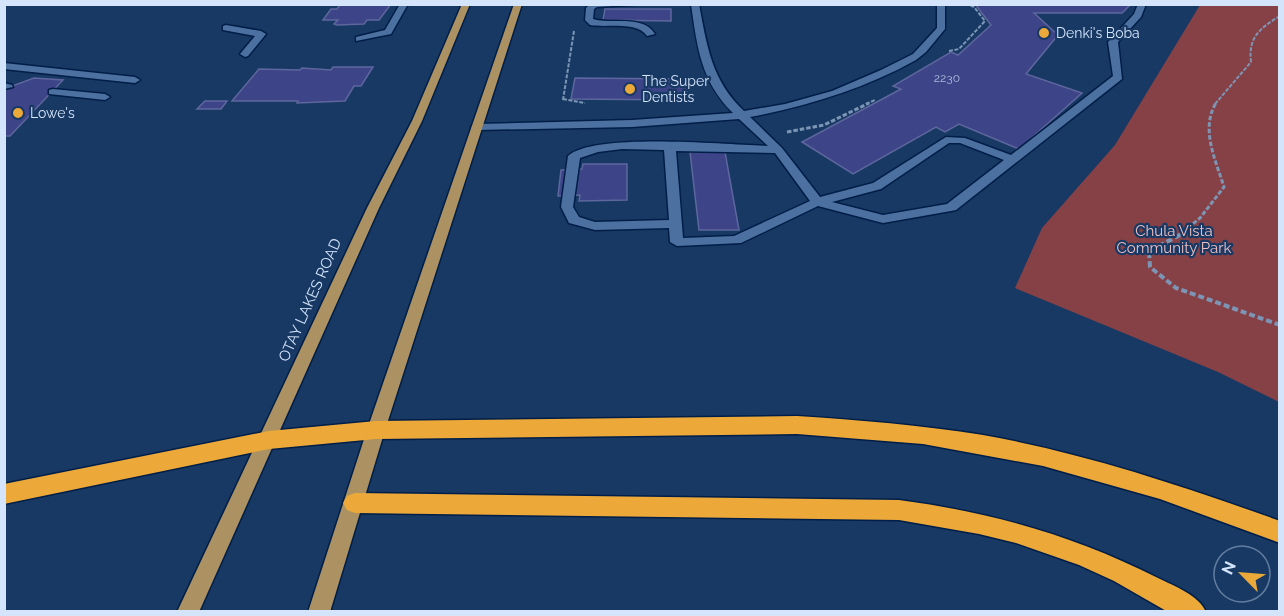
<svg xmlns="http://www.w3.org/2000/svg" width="1284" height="616" font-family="Raleway,sans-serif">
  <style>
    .green { fill: #864147 }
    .building { fill: #3d4488; stroke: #5e679d; stroke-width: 1.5 }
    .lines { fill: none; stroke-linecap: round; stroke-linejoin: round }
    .service-casing { stroke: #001e47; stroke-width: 3 }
    .primary-casing { stroke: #001e47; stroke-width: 3 }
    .motorway-casing { stroke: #001e47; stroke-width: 3 }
    .path-far2 { stroke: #7d95b4; stroke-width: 2; stroke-dasharray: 4 1.5; stroke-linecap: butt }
    .path-far1 { stroke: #7d95b4; stroke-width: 3; stroke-dasharray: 4.5 2; stroke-linecap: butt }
    .path { stroke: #7d95b4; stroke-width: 4; stroke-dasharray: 6 3; stroke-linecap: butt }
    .service { fill: #4c709f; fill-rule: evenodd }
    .primary { fill: #ac9262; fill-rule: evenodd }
    .motorway { fill: #eca93a; fill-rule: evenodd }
    .poi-dot { fill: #eba93a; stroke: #183964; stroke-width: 2 }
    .labels { text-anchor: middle; stroke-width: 4.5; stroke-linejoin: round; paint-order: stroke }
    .number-label { font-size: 12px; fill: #aebcde }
    .far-poi-label { font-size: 14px; fill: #d4e4fa; stroke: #183964; text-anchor: start }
    .park-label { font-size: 15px; fill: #f0bfc1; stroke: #183964 }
    .street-label { font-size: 15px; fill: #d4e4fa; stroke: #183964 }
  </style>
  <rect width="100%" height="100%" fill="#183964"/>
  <polygon class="green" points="1200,5 1279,5 1279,402 1218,372 1015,288 1042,228 1115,145"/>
  <g class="building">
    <polygon points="341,4 391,4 379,20 367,20 364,24 337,25 334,24 338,20 323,20 331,9 337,9"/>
    <polygon points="975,4 1131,4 1122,13 1034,13 1058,35 1026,74 1082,93 1019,149 959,124 945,132 936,127 853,174 802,142 901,89 893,86 951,52 958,55 991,25"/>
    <polygon points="605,9 671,9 671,21 603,20"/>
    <polygon points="333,67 373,67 361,86 354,86 345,101 297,103 298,101 232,101 259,69 300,70 302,68 331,70"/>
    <polygon points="34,78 63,80 10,136 4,136 4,89"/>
    <polygon points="575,78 686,79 688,100 571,99"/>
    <polygon points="205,101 227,101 221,109 197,109"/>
    <polygon points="690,152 725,152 739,230 699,230"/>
    <polygon points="583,164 627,164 627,200 579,201 580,195 558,196 561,170 582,169"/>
  </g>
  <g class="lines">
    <defs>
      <g id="service">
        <polygon points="400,4 408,4 391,34 356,41 356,37 385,30"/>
        <path d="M590,4H644L597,7L594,9L593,19C612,25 642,14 655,34L647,36C637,21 606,28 590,25L585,20L586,8Z"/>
        <path d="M691,4H699C707,47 712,81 744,111L785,104L832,91L881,70L913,54L937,28V4H945V29L926,52L916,60C864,89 808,106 750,117L782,148L820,197L873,183L946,137L965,138L1011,155L1113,76L1108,42L1134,14L1138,4H1146L1141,17L1118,42L1122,79L956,210L951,211L883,223L818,206L741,243L677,246L670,242L669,228L595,230L569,223L561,207L568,156C594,132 729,145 768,146L739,119L632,127L477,130L471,127L477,124L632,120L733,113C701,82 697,47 691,4ZM949,143H960L1004,160L947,204L883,215L832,202L881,189ZM622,149L664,150L669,220L595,222L579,217L573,207L580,158L598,152ZM676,151L775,153L810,201L734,236L683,238Z"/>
        <polygon points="226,25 261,31 266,34 248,56 245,57 240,54 255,36 223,30 223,26"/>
        <polygon points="4,63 135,77 140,80 135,83 4,69"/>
        <polygon points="4,83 12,85 13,87 4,89"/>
        <polygon points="53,89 105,94 110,97 105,100 49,94 49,90"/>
      </g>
      <g id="primary">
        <polygon points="462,4 470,4 422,121 379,208 199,612 177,612 367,208 412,121"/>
        <polygon points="514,4 522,4 385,430 330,612 308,612 367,430"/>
      </g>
      <g id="motorway">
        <path d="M797,416C859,420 921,425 983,435C1084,453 1183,486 1280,521V543L1160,499L1043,466L923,444L797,434L376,439L269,449L4,504V484L269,431L376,421Z"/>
        <path d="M355,493L899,500C991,512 1075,536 1158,578C1174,586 1199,595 1206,612H1168L1114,581L1079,565L1016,543L979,534L899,520L355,513L347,510L343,503L347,496Z"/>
      </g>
    </defs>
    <use href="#service" class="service-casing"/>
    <use href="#primary" class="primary-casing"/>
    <use href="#motorway" class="motorway-casing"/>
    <g class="path-far2">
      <polyline points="949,51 959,49 985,21 974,7 966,4"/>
      <polyline points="563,99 585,103"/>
      <polyline points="563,100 574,31"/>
      <polyline points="866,104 875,100"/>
      <path d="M1215,104L1251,62C1248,37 1260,28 1280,16"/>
    </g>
    <g class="path-far1">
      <polyline points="787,132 824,125 869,103"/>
      <path d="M1178,236L1200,218L1224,187C1216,161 1200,129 1216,103"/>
    </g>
    <polyline class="path" points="1180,235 1149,251 1150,267 1176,288 1280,325"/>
    <use href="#service" class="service"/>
    <use href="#primary" class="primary"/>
    <use href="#motorway" class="motorway"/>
  </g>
  <g class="poi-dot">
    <circle cx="1044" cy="33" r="6"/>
    <circle cx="630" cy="89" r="6"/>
    <circle cx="18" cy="113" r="6"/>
  </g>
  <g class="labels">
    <g class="number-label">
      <text x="947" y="82">2230</text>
    </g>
    <g class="far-poi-label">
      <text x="1056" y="38">Denki's Boba</text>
      <text x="642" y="86">The Super<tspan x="642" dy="16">Dentists</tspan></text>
      <text x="30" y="118">Lowe's</text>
    </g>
    <g class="park-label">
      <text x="1174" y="236">Chula Vista<tspan x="1174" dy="17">Community Park</tspan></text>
    </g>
    <g class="street-label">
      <text transform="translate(310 300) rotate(-66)" y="5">OTAY LAKES ROAD</text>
    </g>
  </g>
  <rect width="1284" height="616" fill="none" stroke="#d4e4fa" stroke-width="12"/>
  <g transform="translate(1242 574) rotate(295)"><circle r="28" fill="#183964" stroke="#637da0" stroke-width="1.5"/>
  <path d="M0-4.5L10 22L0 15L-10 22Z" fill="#eba93a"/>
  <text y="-9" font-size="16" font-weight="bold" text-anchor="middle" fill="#d4e4fa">N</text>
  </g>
</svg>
